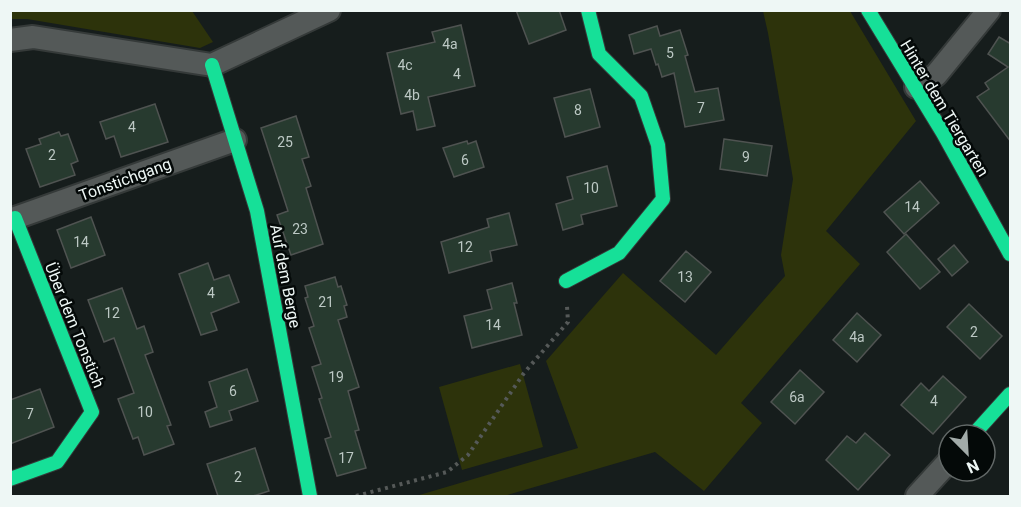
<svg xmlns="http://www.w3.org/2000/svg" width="1021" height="507" font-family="Roboto,sans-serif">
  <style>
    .green { fill: #2d330b }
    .building { fill: #273a2f; stroke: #4f5351; stroke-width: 1.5 }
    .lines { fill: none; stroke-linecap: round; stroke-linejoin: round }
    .street-casing { stroke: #353a39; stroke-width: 26 }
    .fast-casing { stroke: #353a39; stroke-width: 16 }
    .path { stroke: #555958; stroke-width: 4; stroke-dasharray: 3 4.5; stroke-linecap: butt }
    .street { stroke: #545958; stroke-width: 22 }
    .fast { stroke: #16e098; stroke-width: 14 }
    .labels { text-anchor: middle; stroke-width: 5; stroke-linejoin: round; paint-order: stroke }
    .number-label { font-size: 14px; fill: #bcc8c4 }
    .street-label { font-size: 16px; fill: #eef7f5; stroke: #040908 }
  </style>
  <rect width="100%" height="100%" fill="#161d1c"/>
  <g class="green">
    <polygon points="11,10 192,11 213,42 200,48 27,19 11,19"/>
    <polygon points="763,11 850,11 916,121 826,231 860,264 741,403 762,423 704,491 655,452 504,496 416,496 578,448 546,361 623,273 716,355 785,276 781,255 793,179 768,33"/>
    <polygon points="520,364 543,447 462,470 439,387"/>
  </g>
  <g class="building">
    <polygon points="516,10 559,10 566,30 529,44"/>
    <polygon points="461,25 475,86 428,97 435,126 417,130 413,111 401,114 387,53 435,42 432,32"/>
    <polygon points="657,26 660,36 680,30 688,55 685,56 695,92 718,88 724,120 685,127 674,73 662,77 658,64 656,65 651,49 634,54 629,35"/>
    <polygon points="999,37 1011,44 1011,142 977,97 989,89 985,83 1008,67 988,54"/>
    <polygon points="590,89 600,127 565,137 554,98"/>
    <polygon points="155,104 168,142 121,157 114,136 106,139 100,122"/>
    <polygon points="296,116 309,157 302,159 311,186 306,188 323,244 291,255 277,215 288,211 261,128"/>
    <polygon points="59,132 61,136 68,134 78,161 71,164 75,175 40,187 26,149 41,144 39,139"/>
    <polygon points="724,139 772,146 767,176 720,169"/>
    <polygon points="467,141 468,144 476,141 484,167 454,177 443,148"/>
    <polygon points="607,166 617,206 581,215 583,224 563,230 556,204 573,199 567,177"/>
    <polygon points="920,181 939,203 904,234 884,212"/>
    <polygon points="509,213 517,245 490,251 492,261 449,273 441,242 489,227 487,219"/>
    <polygon points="91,217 105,255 71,268 57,230"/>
    <polygon points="906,234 940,272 920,289 887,252"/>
    <polygon points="954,245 968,262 952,276 938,259"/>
    <polygon points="686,251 711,272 685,302 660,281"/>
    <polygon points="208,263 214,280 229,275 239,302 211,313 217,330 201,335 179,274"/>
    <polygon points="335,277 338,287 341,286 347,305 344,306 347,317 338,320 359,387 348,391 359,430 355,431 366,468 337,476 325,439 331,437 319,399 322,398 312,367 321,364 309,328 314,326 305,298 308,297 305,286"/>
    <polygon points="512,283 517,303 514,303 522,335 472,348 464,316 492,309 487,290"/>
    <polygon points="122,288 137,329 144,326 153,352 145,355 171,425 167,426 174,444 144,455 138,437 133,439 118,399 134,393 114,338 104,342 88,300"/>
    <polygon points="969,304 1002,336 980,359 947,327"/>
    <polygon points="857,313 881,335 857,362 833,340"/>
    <polygon points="247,369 258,401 229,411 232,420 210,427 205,412 217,407 209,382"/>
    <polygon points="800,370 824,392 795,424 771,402"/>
    <polygon points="943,376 966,397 933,434 901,405 921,383 929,391"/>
    <polygon points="40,389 54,427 10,444 10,400"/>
    <polygon points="865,433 890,455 858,490 826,460 847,436 856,443"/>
    <polygon points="255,448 269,491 253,496 218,496 207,464"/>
  </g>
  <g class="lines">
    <defs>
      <g id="street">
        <polyline points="10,40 33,37 212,65 329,10"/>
        <polyline points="916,87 936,75 989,10"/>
        <polyline points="15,218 235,140"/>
        <polyline points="917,496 949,461"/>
      </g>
      <g id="fast">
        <polyline points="868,10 943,133 1010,254"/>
        <polyline points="212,65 257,211 310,496"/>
        <polyline points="10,220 15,218 92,412 57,462 10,479"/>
        <polyline points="566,281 619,253 663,199 658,145 641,96 599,54 588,10"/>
        <polyline points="973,435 1010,394"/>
      </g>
    </defs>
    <use href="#street" class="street-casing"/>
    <use href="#fast" class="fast-casing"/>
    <polyline class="path" points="356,496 447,472 468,455 524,373 568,322 567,306"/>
    <use href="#street" class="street"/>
    <use href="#fast" class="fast"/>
  </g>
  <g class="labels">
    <g class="number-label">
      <text x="450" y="49">4a</text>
      <text x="670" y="58">5</text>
      <text x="405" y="70">4c</text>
      <text x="457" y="79">4</text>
      <text x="412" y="100">4b</text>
      <text x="701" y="113">7</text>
      <text x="578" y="115">8</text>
      <text x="132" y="132">4</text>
      <text x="285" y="147">25</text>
      <text x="52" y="160">2</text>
      <text x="746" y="162">9</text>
      <text x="465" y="165">6</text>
      <text x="591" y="193">10</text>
      <text x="912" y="212">14</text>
      <text x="300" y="234">23</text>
      <text x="81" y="247">14</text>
      <text x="465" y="252">12</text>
      <text x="685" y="282">13</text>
      <text x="211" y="298">4</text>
      <text x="326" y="307">21</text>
      <text x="112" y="318">12</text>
      <text x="493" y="330">14</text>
      <text x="974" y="337">2</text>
      <text x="857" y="342">4a</text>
      <text x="336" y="382">19</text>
      <text x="233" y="396">6</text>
      <text x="797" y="402">6a</text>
      <text x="934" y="406">4</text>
      <text x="145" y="417">10</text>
      <text x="30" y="419">7</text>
      <text x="346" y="463">17</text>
      <text x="238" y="482">2</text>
    </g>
    <g class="street-label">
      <text transform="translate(945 108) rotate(59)" y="6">Hinter dem Tiergarten</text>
      <text transform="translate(125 179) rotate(-20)" y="6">Tonstichgang</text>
      <text transform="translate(286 276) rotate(79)" y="6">Auf dem Berge</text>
      <text transform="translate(75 325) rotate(68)" y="6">Über dem Tonstich</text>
    </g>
  </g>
  <rect width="1021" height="507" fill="none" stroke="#eef7f5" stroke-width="24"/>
  <g transform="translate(967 453) rotate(156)"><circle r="28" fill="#040908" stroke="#626867" stroke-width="1.5"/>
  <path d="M0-4.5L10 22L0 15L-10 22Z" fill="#a2aba9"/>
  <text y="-9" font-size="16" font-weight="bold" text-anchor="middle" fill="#eef7f5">N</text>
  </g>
</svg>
